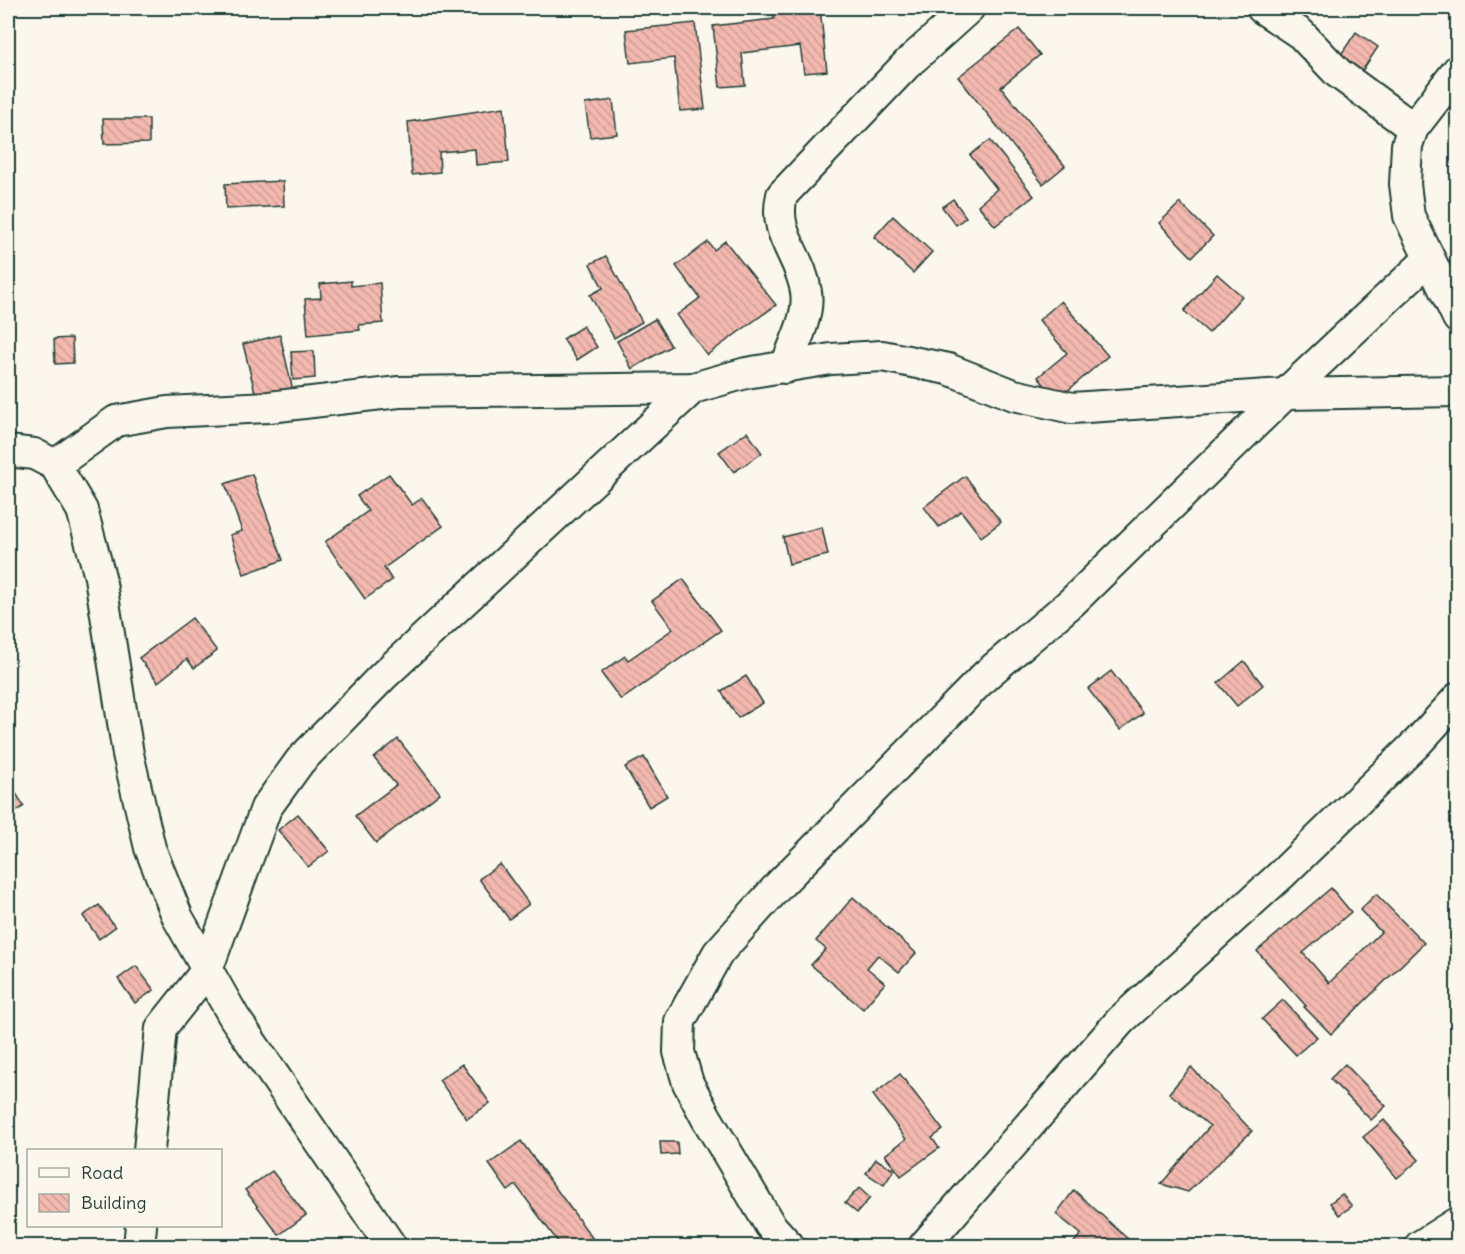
<svg xmlns="http://www.w3.org/2000/svg" width="1465" height="1254" font-family="Delius,sans-serif">
  <style>
    .building { fill: url(#building-back-hatch); stroke: #1f3d34; stroke-width: 1.5 }
    .lines { fill: none; stroke-linecap: round; stroke-linejoin: round }
    .minor-casing { stroke: #1f3d34; stroke-width: 34 }
    .minor { stroke: #fbf7ec; stroke-width: 30 }
  </style>
  <defs>
    <pattern id="building-back-hatch" width="6" height="6" patternUnits="userSpaceOnUse" patternTransform="scale(1.5)"><rect width="6" height="6" fill="#f3b8af"/><path d="M-1 5l2 2M0 0l6 6M5-1l2 2" fill="none" stroke="#d09f97"/></pattern>
  </defs>
  <rect width="100%" height="100%" fill="#fbf7ec"/>
  <filter id="ink" filterUnits="userSpaceOnUse"><feTurbulence type="fractalNoise" baseFrequency=".0167" numOctaves="2"/><feDisplacementMap in="SourceGraphic" scale="12" xChannelSelector="R" yChannelSelector="G"/><feConvolveMatrix kernelMatrix="1 2 1 2 8 2 1 2 1" color-interpolation-filters="sRGB"/></filter>
  <g filter="url(#ink)">
    <g class="building">
      <polygon points="820,8 827,71 804,73 800,46 742,53 745,85 720,87 713,26 774,19 773,13"/>
      <polygon points="695,23 705,109 680,111 674,58 630,63 626,30"/>
      <polygon points="1019,29 1040,55 1001,87 1065,166 1043,184 958,77"/>
      <polygon points="1356,32 1378,47 1360,74 1338,59"/>
      <polygon points="613,100 617,134 590,137 585,104"/>
      <polygon points="504,107 509,162 476,165 475,149 439,152 440,172 412,175 408,122"/>
      <polygon points="103,119 149,119 149,143 104,144"/>
      <polygon points="990,140 1034,196 995,226 978,205 997,189 970,155"/>
      <polygon points="283,181 284,206 226,209 225,184"/>
      <polygon points="953,199 966,217 956,225 942,207"/>
      <polygon points="1180,203 1213,236 1192,257 1159,223"/>
      <polygon points="893,216 932,252 913,273 874,237"/>
      <polygon points="725,241 776,305 707,355 677,315 700,298 676,266 708,242 714,250"/>
      <polygon points="606,256 642,322 614,338 590,295 603,288 590,264"/>
      <polygon points="1217,274 1242,296 1209,333 1184,311"/>
      <polygon points="351,281 351,286 380,283 383,323 359,325 360,330 308,335 305,299 321,298 320,284"/>
      <polygon points="1061,301 1108,356 1057,400 1038,377 1067,353 1039,320"/>
      <polygon points="655,319 671,346 632,369 617,341"/>
      <polygon points="583,326 597,347 577,360 563,339"/>
      <polygon points="280,335 293,391 257,400 243,344"/>
      <polygon points="72,338 73,363 55,364 54,339"/>
      <polygon points="314,351 315,378 293,380 291,352"/>
      <polygon points="747,432 762,453 734,472 719,452"/>
      <polygon points="252,474 283,560 244,574 230,535 242,531 225,484"/>
      <polygon points="389,474 412,505 422,498 443,526 384,568 392,580 365,599 325,542 368,511 357,496"/>
      <polygon points="965,476 1001,522 981,537 961,511 939,527 924,507"/>
      <polygon points="822,527 828,555 789,564 783,537"/>
      <polygon points="683,579 721,630 621,700 601,673 625,656 628,660 673,629 652,601"/>
      <polygon points="192,618 217,651 194,668 187,659 158,682 139,658"/>
      <polygon points="1244,661 1263,685 1237,706 1218,683"/>
      <polygon points="1111,671 1143,713 1120,730 1088,689"/>
      <polygon points="746,676 763,703 738,718 721,691"/>
      <polygon points="398,739 440,793 376,843 355,816 396,785 374,758"/>
      <polygon points="644,757 667,796 649,807 625,767"/>
      <polygon points="8,781 24,806 8,817"/>
      <polygon points="298,814 329,851 308,867 278,830"/>
      <polygon points="500,864 529,904 509,919 479,879"/>
      <polygon points="1331,888 1351,912 1303,953 1329,983 1381,932 1360,910 1376,894 1424,943 1331,1034 1304,1007 1306,1006 1257,951"/>
      <polygon points="853,897 916,953 899,972 878,955 867,968 885,983 863,1009 811,965 826,949 816,941"/>
      <polygon points="99,905 115,927 99,939 83,916"/>
      <polygon points="136,966 154,990 135,1003 118,979"/>
      <polygon points="1283,1000 1317,1037 1296,1055 1262,1019"/>
      <polygon points="462,1064 490,1103 467,1119 439,1080"/>
      <polygon points="1345,1064 1386,1106 1371,1120 1330,1079"/>
      <polygon points="1191,1067 1252,1131 1188,1192 1161,1184 1210,1126 1169,1093"/>
      <polygon points="900,1074 943,1130 932,1138 939,1148 901,1176 885,1155 906,1139 873,1095"/>
      <polygon points="1384,1120 1419,1160 1397,1178 1363,1137"/>
      <polygon points="521,1141 596,1243 591,1246 561,1246 516,1185 508,1191 489,1164"/>
      <polygon points="660,1142 677,1142 678,1154 661,1155"/>
      <polygon points="876,1159 894,1170 884,1185 866,1173"/>
      <polygon points="272,1171 306,1215 279,1235 245,1190"/>
      <polygon points="859,1188 870,1198 857,1213 845,1203"/>
      <polygon points="1074,1190 1129,1240 1123,1246 1071,1246 1081,1234 1056,1214"/>
      <polygon points="1342,1194 1352,1206 1339,1215 1330,1203"/>
      <polygon points="491,1236 500,1243 497,1246 484,1244"/>
    </g>
    <g class="lines">
      <defs>
        <g id="minor">
          <polyline points="1262,8 1301,34 1338,73 1413,128"/>
          <polyline points="1458,70 1413,128 1407,145 1405,184 1409,216 1458,318"/>
          <path d="M785,368C793,346 810,316 806,292C801,255 772,235 782,195L907,64L969,8"/>
          <polyline points="8,451 34,454 55,465 82,510 100,577 128,754 150,848 178,918 234,1017 391,1246"/>
          <polyline points="55,465 116,421 167,412 269,407 399,392 693,388 746,373 831,359 882,356 948,369 1014,395 1072,408 1285,394 1458,391"/>
          <polyline points="149,1150 161,1028 207,970 266,808 300,761 383,676 693,388"/>
          <polyline points="139,1246 141,1226"/>
          <polyline points="789,1246 770,1225 706,1117 688,1083 679,1052 680,1021 718,953 780,884 986,675 1072,602 1285,394 1428,260"/>
          <polyline points="924,1246 1121,1020 1281,875 1417,743 1458,698"/>
          <polyline points="1420,1246 1458,1222"/>
        </g>
      </defs>
      <use href="#minor" class="minor-casing"/>
      <use href="#minor" class="minor"/>
    </g>
  </g>
  <rect width="1465" height="1254" fill="none" stroke="#fbf7ec" stroke-width="30"/>
  <rect x="15" y="15" width="1435" height="1224" fill="none" stroke="#1f3d34" stroke-width="2" filter="url(#ink)"/>
  <rect x="27" y="1149" width="195" height="78" fill="#fbf7ec" stroke="#a3ada2" stroke-width="1.5"/>
  <rect x="39" y="1168" width="30" height="9" fill="#fbf7ec" stroke="#a3ada2" stroke-width="1.5"/>
  <text x="81" y="1179" font-size="18" fill="#1f3d34">Road</text>
  <rect x="39" y="1194" width="30" height="18" fill="url(#building-back-hatch)" stroke="#a3ada2" stroke-width="1.5"/>
  <text x="81" y="1209" font-size="18" fill="#1f3d34">Building</text>
</svg>
